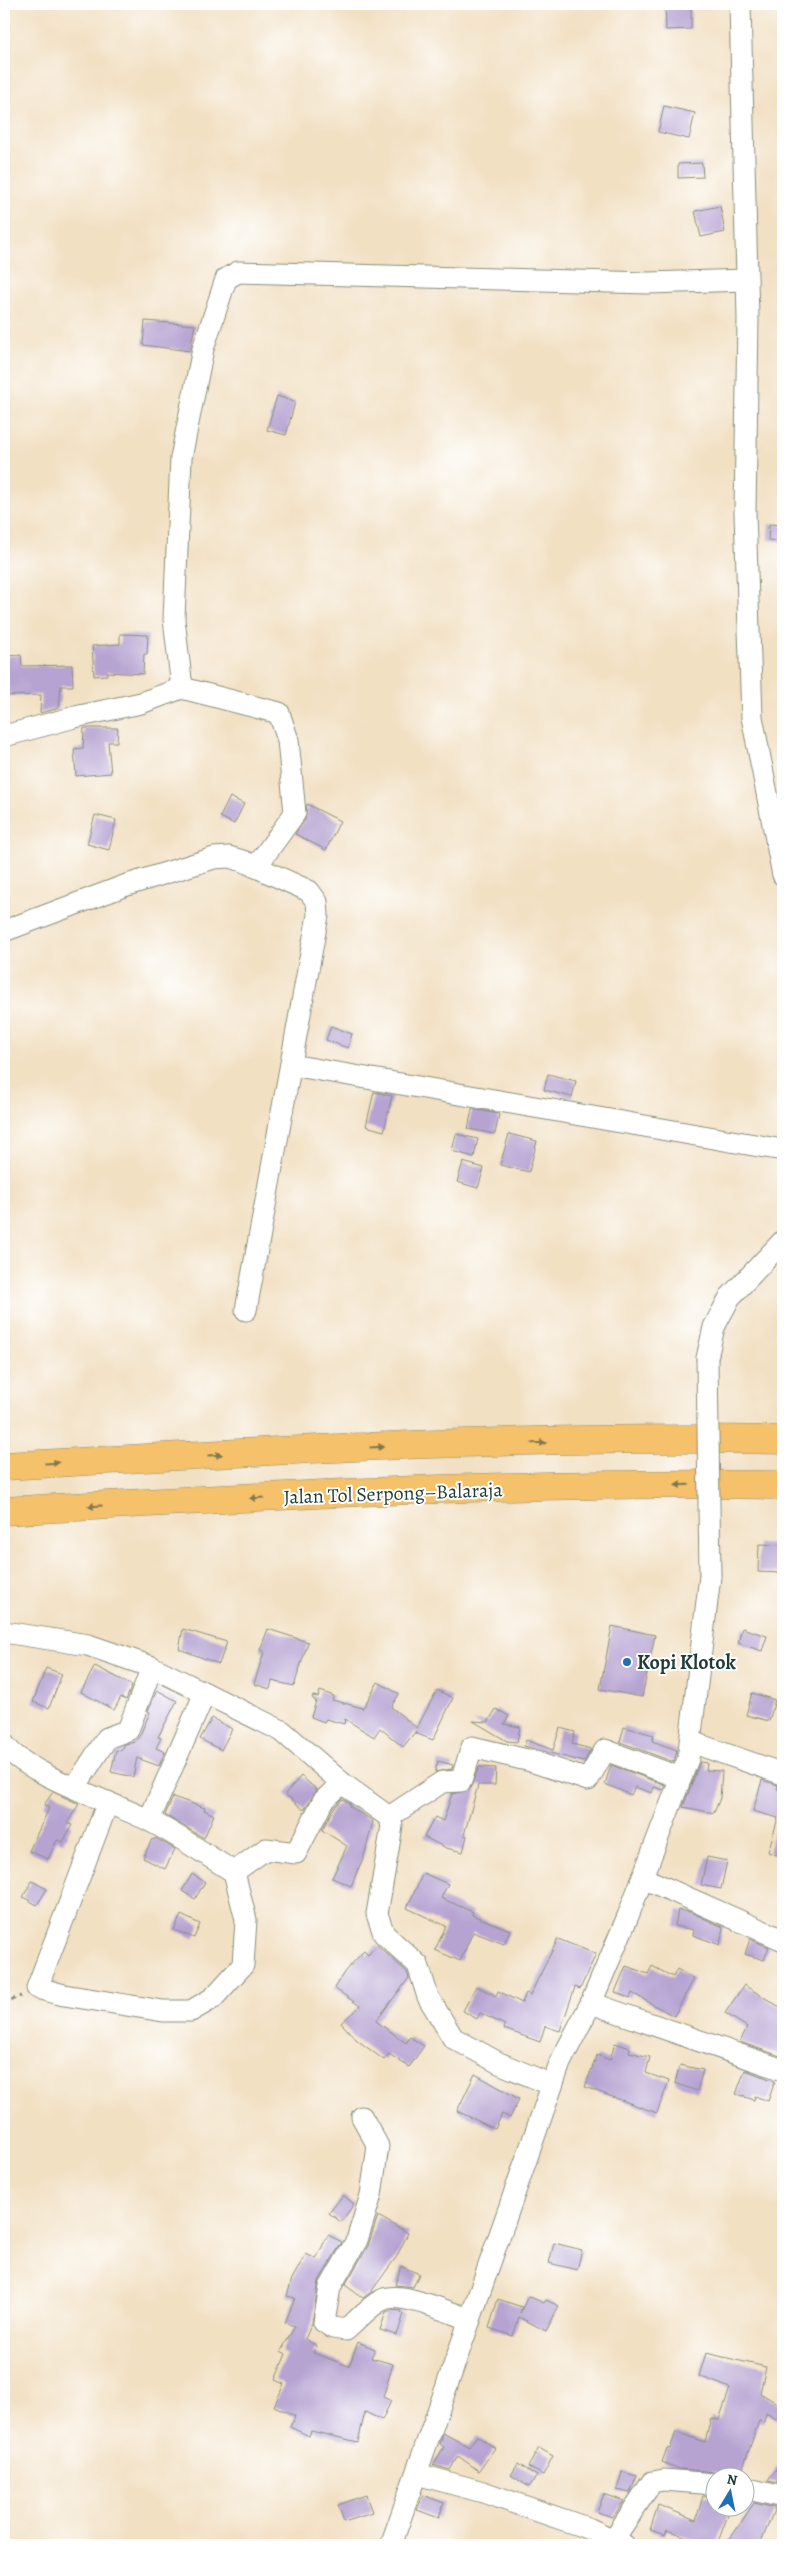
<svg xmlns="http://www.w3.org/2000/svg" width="787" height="2549" font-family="Alegreya,serif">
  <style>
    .building { fill: #b6a3d2 }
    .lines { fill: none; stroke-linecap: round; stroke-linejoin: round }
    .minor-casing { stroke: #888e7c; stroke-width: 23 }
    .motorway-casing { stroke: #888e7c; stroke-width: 29 }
    .path { stroke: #888e7c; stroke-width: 3; stroke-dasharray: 4 4; stroke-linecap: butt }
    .minor { stroke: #fff; stroke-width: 21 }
    .motorway { stroke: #f5c16b; stroke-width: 28 }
    .minor-bridge-casing { stroke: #888e7c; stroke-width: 23; stroke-linecap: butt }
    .minor-bridge { stroke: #fff; stroke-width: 21 }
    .oneway { fill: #7f784d }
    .poi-dot { fill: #1f6fb2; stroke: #fff; stroke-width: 2 }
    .labels { text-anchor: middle; stroke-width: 4; stroke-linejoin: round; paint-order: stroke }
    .street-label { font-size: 20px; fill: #1f3d34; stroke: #fff }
    .poi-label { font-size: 20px; font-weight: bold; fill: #1f3d34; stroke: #fff; text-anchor: start }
  </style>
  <rect width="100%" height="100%" fill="#fff"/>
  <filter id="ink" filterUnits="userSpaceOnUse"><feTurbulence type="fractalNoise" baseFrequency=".02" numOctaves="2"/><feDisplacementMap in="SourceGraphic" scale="10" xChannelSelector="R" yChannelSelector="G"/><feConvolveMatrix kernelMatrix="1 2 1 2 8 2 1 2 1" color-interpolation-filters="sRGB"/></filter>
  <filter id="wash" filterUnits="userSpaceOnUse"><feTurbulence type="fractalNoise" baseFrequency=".0096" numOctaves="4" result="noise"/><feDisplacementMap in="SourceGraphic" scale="20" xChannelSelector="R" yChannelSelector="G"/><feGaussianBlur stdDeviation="1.12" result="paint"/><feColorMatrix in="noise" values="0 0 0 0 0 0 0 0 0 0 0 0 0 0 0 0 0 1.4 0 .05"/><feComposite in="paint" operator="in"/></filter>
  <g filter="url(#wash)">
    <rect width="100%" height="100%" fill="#f2e0c3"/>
    <g id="blocks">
      <g class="building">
        <polygon points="665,4 691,4 691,29 666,30"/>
        <polygon points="664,106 695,113 689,139 658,132"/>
        <polygon points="702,163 703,177 678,178 678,164"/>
        <polygon points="720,206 725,232 701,237 695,211"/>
        <polygon points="145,321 195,325 190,351 143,345"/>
        <polygon points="277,396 295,402 286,435 267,430"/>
        <polygon points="769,524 783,525 783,542 768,540"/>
        <polygon points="120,634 148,635 147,654 144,654 143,674 107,672 107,675 94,676 92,646 120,644"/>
        <polygon points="21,655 22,666 72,665 73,686 61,686 59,708 40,713 41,695 4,696 4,656"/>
        <polygon points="84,728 118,728 117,742 108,742 111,773 76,776 74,749 83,748"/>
        <polygon points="230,797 244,804 234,824 220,817"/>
        <polygon points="307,804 340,821 326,850 295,834 305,820"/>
        <polygon points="95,815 116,820 109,850 87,844"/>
        <polygon points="331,1026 352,1034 348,1048 326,1040"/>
        <polygon points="548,1074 576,1081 572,1097 544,1090"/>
        <polygon points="374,1092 392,1096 384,1131 366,1126"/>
        <polygon points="472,1109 499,1114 495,1134 468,1129"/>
        <polygon points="456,1134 478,1139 474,1157 452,1151"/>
        <polygon points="509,1134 537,1141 529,1172 500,1165"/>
        <polygon points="463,1162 484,1168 478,1188 457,1182"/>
        <polygon points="759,1544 783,1545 783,1573 758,1572"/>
        <polygon points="612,1626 655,1635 642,1697 600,1689"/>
        <polygon points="742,1628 767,1636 762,1651 738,1643"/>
        <polygon points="183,1629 227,1642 219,1664 179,1649"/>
        <polygon points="268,1629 308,1642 294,1686 272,1681 270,1689 254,1684 264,1652 260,1650"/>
        <polygon points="95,1666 132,1685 126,1700 121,1697 114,1710 81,1692"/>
        <polygon points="46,1668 62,1674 49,1708 33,1702"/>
        <polygon points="378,1682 399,1694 391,1707 417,1728 437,1690 453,1698 433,1740 415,1733 416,1731 403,1747 380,1728 374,1737 345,1719 344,1724 326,1719 324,1722 311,1717 316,1701 312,1698 313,1696 318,1697 320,1691 334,1696 332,1700 363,1708"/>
        <polygon points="157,1690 177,1701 158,1737 161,1738 156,1748 165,1752 159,1766 137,1758 133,1777 111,1772 116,1750 121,1751 125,1744 135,1742 140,1735 150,1712 148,1711"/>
        <polygon points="752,1693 775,1700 769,1721 746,1715"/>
        <polygon points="496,1709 509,1716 504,1724 520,1727 517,1742 507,1741 473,1721 488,1722"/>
        <polygon points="212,1718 232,1729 221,1750 200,1739"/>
        <polygon points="624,1727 654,1735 652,1741 677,1750 674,1762 620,1742"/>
        <polygon points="560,1728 575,1732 572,1744 591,1749 584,1762 524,1746 526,1740 553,1750"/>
        <polygon points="438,1761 453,1765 452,1769 435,1772"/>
        <polygon points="700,1762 707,1763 706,1770 722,1771 720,1798 714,1813 683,1807"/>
        <polygon points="611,1765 665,1785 663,1790 654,1787 652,1793 635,1787 631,1795 605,1784"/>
        <polygon points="479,1767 496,1768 495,1785 478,1785 464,1835 467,1836 463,1852 446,1848 424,1837 435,1817 443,1821 452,1794 469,1790"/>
        <polygon points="301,1776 317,1790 304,1810 285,1794"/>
        <polygon points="762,1780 778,1785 777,1789 783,1791 783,1857 768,1852 778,1818 753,1811"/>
        <polygon points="53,1792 79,1804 67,1823 72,1825 63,1842 57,1840 48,1859 29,1851 49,1808 44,1805"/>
        <polygon points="173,1797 205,1808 204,1810 214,1815 204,1838 165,1815"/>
        <polygon points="343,1799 350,1804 349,1806 373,1821 364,1856 351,1886 332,1878 347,1846 322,1830 333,1809"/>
        <polygon points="155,1838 175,1849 165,1869 143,1858 152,1839 154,1840"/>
        <polygon points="707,1857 727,1861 721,1889 701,1885"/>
        <polygon points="423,1873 448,1884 441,1898 473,1912 472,1915 510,1930 504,1944 473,1932 460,1961 435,1950 446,1926 407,1908"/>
        <polygon points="192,1874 205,1882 195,1899 182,1891"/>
        <polygon points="32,1881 47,1889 37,1905 23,1897"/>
        <polygon points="678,1910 690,1912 723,1927 720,1945 693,1935 694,1930 675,1926"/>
        <polygon points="181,1915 200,1924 194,1938 174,1930"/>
        <polygon points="558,1939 596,1954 580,1989 575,1987 560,2031 545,2026 540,2042 504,2029 505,2025 480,2013 477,2019 463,2011 476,1986 496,1996 498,1991 522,2003 526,1993 530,1995"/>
        <polygon points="750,1939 769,1947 764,1960 745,1954"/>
        <polygon points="377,1945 407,1972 409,1978 376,2021 406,2043 410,2037 424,2046 409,2067 389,2054 384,2060 357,2040 341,2023 360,2006 334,1988 345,1971 364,1951 368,1955"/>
        <polygon points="626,1966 648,1974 652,1966 673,1977 677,1969 694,1979 674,2016 632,1993 630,1998 615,1992"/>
        <polygon points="744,1985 783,2009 783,2057 740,2042 747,2027 725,2013"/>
        <polygon points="615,2043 630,2048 629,2052 650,2057 646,2073 669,2081 657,2113 585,2087 597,2055 610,2060"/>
        <polygon points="680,2065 703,2070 697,2091 675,2083"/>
        <polygon points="745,2070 775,2081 768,2101 755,2096 754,2100 736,2094"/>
        <polygon points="475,2074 519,2099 510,2118 502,2114 495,2129 457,2111"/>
        <polygon points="343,2195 354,2204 341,2222 329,2213"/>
        <polygon points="378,2216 408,2233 397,2256 371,2292 363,2298 345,2285 368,2246"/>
        <polygon points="328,2235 342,2242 319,2281 312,2323 305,2339 317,2346 313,2353 349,2366 358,2342 375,2349 371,2358 393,2364 383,2397 391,2401 382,2420 365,2412 358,2442 311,2431 309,2436 290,2427 295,2416 274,2406 284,2384 275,2380 286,2354 281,2351 295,2326 285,2323 295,2298 287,2296 292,2279 306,2254 316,2259"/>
        <polygon points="554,2243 582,2250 577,2270 549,2263"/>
        <polygon points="401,2266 419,2274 413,2287 395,2285"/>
        <polygon points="528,2296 544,2303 546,2300 559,2306 546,2331 519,2317 513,2336 489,2328 498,2299 522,2307 520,2313"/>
        <polygon points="392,2310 402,2311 401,2313 404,2314 397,2335 380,2330 386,2312"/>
        <polygon points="706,2353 766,2367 760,2393 783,2407 783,2423 766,2413 764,2422 759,2421 740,2476 724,2476 715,2472 680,2469 662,2462 667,2448 670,2449 676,2432 705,2442 711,2418 719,2420 730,2388 699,2376"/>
        <polygon points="443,2433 469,2447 477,2436 495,2448 479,2471 458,2456 450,2470 433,2465 444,2447 440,2444"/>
        <polygon points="539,2448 553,2456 543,2475 528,2467"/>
        <polygon points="783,2458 783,2484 768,2481"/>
        <polygon points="518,2464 537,2476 529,2487 511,2475"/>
        <polygon points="622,2472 637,2476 630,2493 617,2490"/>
        <polygon points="604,2494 624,2501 613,2517 597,2512"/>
        <polygon points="366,2495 372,2513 344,2522 338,2505"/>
        <polygon points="423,2495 444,2503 439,2518 417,2510"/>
        <polygon points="703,2496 714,2496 714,2506 731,2506 717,2545 708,2545 667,2530 665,2535 650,2530 658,2505 696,2520"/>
        <polygon points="754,2503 775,2508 760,2545 726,2545"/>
      </g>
    </g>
  </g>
  <g filter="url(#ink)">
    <use href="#blocks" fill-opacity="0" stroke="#888e7c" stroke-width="1"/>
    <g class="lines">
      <defs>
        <g id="minor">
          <polyline points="740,4 748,318 745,513 752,717 783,875"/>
          <polyline points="182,688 174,619 181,458 203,349 226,279 238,272 648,283 747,280"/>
          <polyline points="4,736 75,717 141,703 182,688 279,713 288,740 295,813 256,867"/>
          <polyline points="4,931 124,886 214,858 229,857 243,861 309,891 317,902 318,915 246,1310"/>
          <polyline points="291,1065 783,1150"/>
          <polyline points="707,1358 714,1327 730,1297 783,1241"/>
          <polyline points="4,1632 88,1645 152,1667 282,1731 342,1783 389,1817 392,1826 377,1914 384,1934 418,1965 428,1997 453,2038 499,2063 552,2085"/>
          <polyline points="691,1742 783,1774"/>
          <path d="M4,1744C23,1773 114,1803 148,1820C178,1835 206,1855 234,1872L266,1849L296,1853L323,1801L342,1783"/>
          <polyline points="75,1787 107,1738 128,1730 152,1667"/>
          <polyline points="108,1802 37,1988 64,1995 163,2011 191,2011 213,1998 243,1965 246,1920 234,1872"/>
          <polyline points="389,1817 442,1782 461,1781 472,1747 531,1761 588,1780 605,1750 681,1778"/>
          <polyline points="149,1820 205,1693"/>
          <polyline points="643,1878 783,1940"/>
          <polyline points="591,2003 783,2070"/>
          <path d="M362,2117L378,2146L371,2195L357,2240L330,2287L324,2322L333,2328L346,2330C357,2321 369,2306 382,2300C400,2290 450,2313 469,2319"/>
          <polyline points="417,2474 483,2492 590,2529 624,2545"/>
          <polyline points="744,2488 783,2497"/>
          <polyline points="613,2540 652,2482 664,2480 714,2484"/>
          <polyline points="391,2545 560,2063 591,2003 628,1916 688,1759 710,1576"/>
        </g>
        <g id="motorway">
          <path d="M4,1466C263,1451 524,1435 783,1440"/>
          <path d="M4,1511C263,1496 524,1481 783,1485"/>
        </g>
      </defs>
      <use href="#minor" class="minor-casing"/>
      <use href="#motorway" class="motorway-casing"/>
      <polyline class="path" points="4,2003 21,1996"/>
      <use href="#minor" class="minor"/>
      <use href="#motorway" class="motorway"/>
      <defs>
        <polyline id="minor-bridge" points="707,1358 710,1576"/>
      </defs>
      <use href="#minor-bridge" class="minor-bridge-casing"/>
      <use href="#minor-bridge" class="minor-bridge"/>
    </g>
    <defs><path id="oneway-solid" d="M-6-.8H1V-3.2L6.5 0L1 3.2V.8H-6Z" transform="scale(1.25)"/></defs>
    <g class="oneway">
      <use href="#oneway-solid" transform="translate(539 1443) rotate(-1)"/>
      <use href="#oneway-solid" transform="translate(377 1447) rotate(-3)"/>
      <use href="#oneway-solid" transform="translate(215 1455) rotate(-3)"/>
      <use href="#oneway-solid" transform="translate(52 1463) rotate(-3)"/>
      <use href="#oneway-solid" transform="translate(682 1485) rotate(179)"/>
      <use href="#oneway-solid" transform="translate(257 1498) rotate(177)"/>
      <use href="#oneway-solid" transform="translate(95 1506) rotate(177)"/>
    </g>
  </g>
  <circle class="poi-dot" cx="627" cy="1662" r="5"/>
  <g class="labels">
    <g class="street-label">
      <text transform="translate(393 1493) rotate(-2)" y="7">Jalan Tol Serpong–Balaraja</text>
    </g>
    <g class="poi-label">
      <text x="637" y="1669">Kopi Klotok</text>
    </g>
  </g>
  <rect width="787" height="2549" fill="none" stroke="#fff" stroke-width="20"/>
  <g transform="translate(730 2492) rotate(10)"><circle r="24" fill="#ffffff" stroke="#a5b1ae"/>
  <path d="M0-4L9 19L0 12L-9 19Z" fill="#1f6fb2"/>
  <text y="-8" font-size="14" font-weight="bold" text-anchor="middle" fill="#1f3d34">N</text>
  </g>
</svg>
